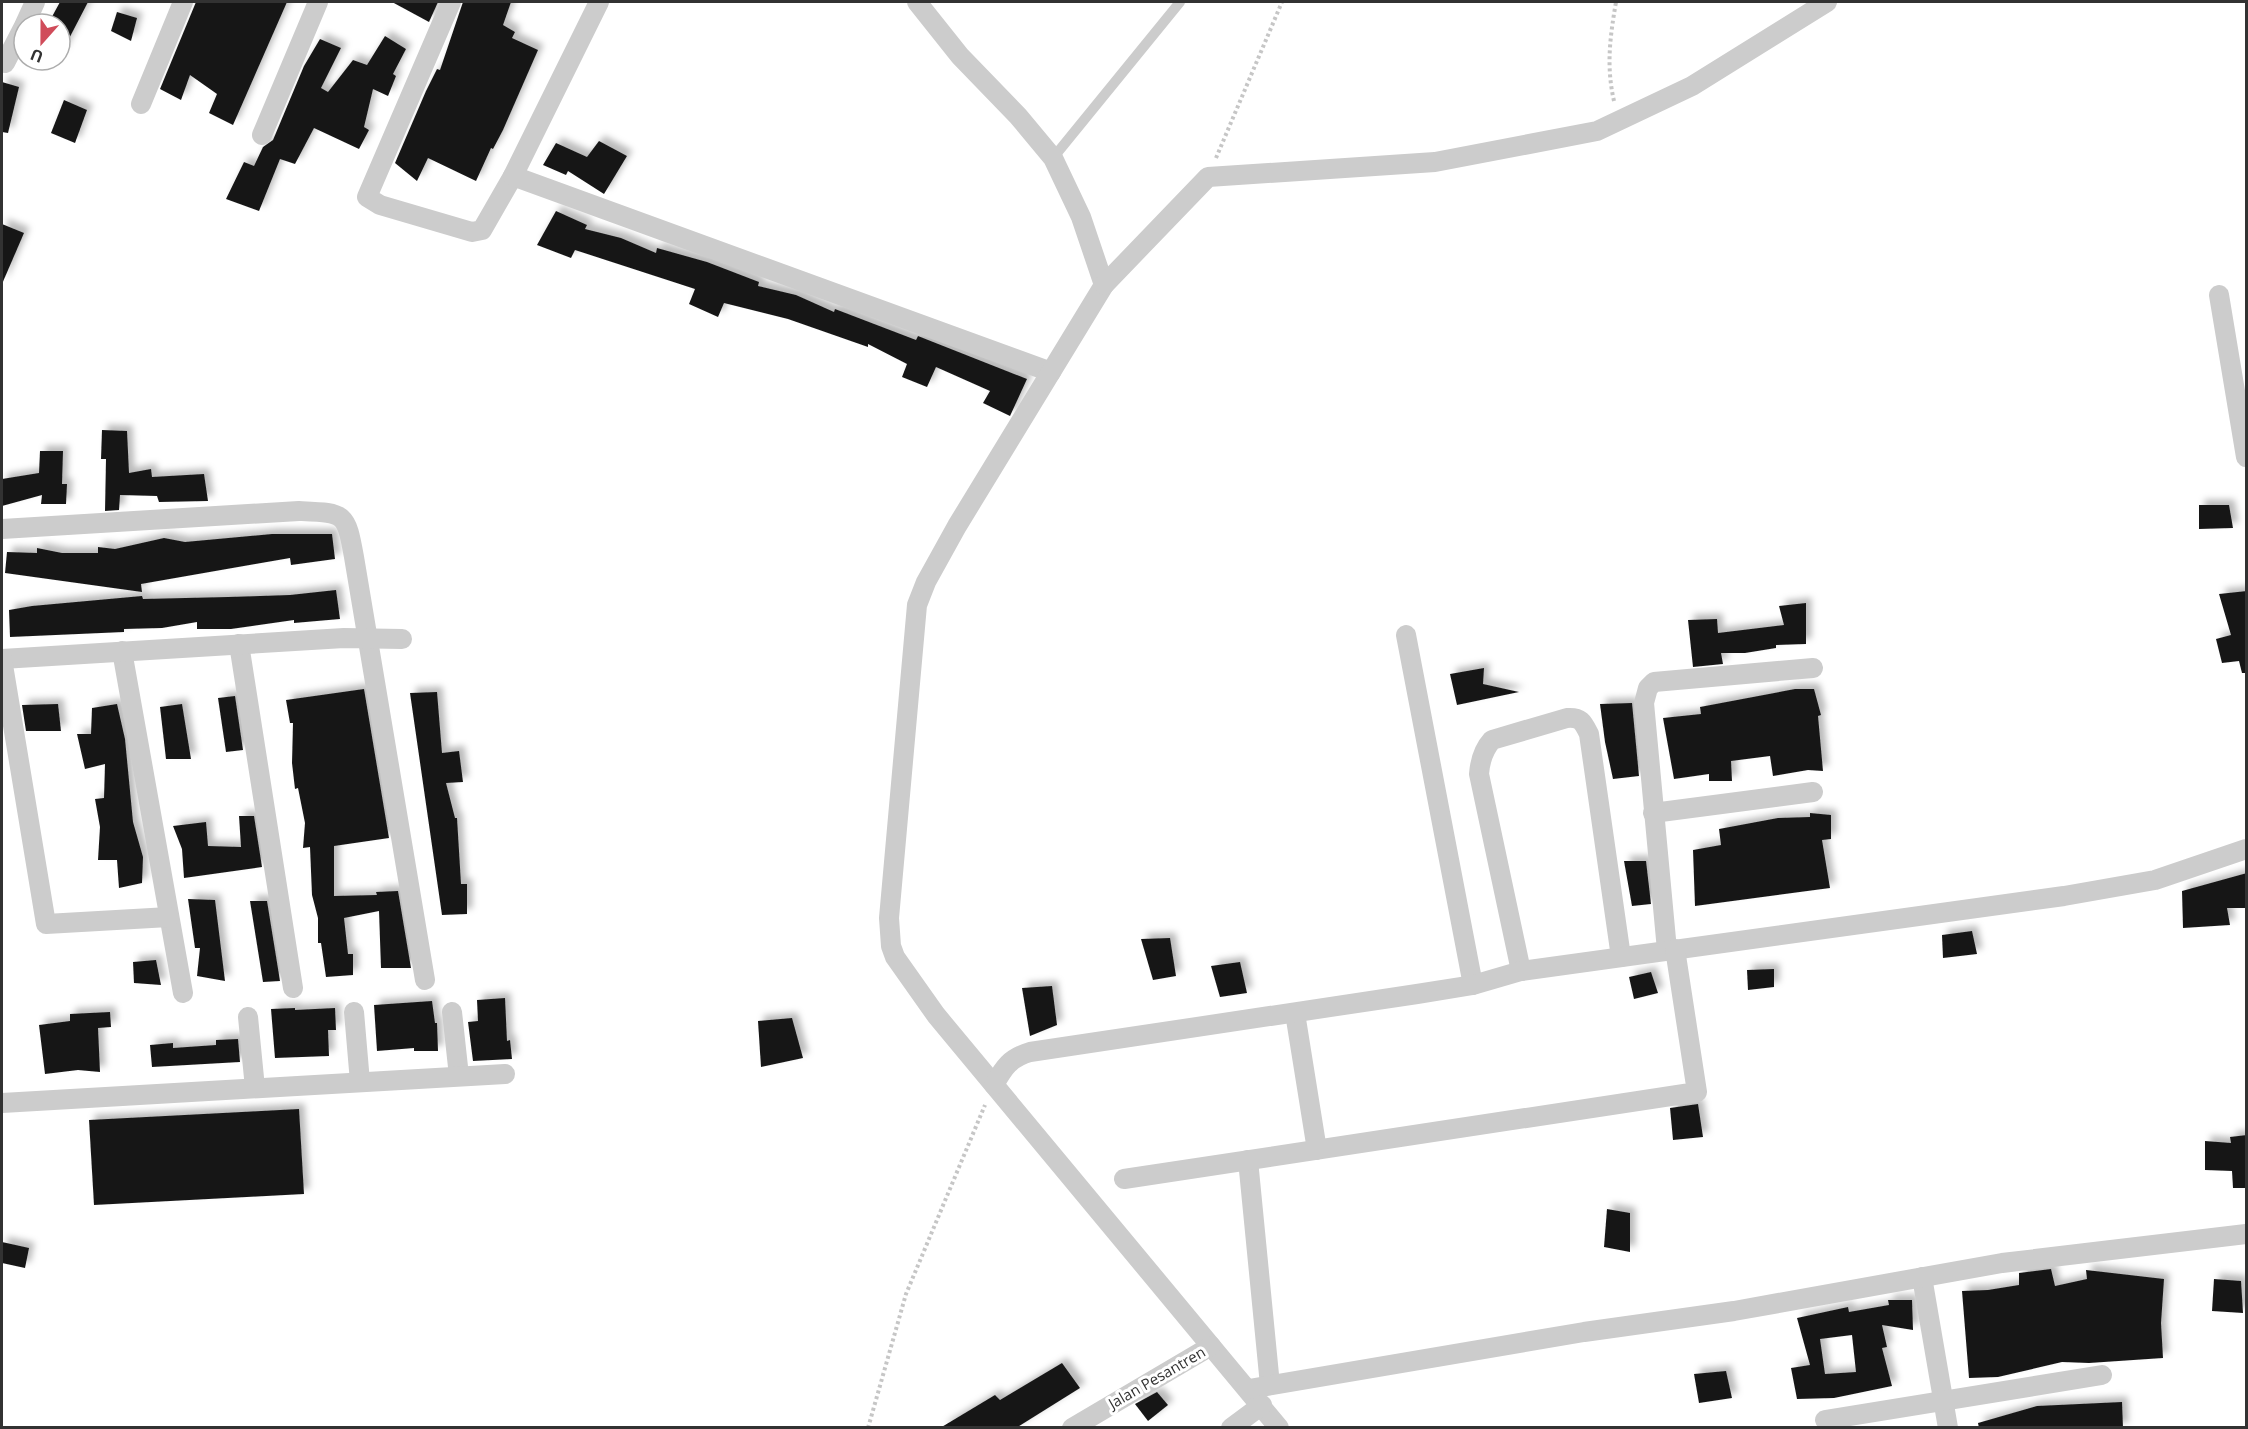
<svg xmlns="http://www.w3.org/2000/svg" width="2248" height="1429" font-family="'Open Sans',sans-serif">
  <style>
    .building { fill: #191919; fill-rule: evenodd; filter: url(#shadow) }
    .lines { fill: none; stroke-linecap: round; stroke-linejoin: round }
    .path { stroke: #c6c6c6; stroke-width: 4; stroke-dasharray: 3 3; stroke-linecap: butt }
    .lane { stroke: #ccc; stroke-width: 10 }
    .street { stroke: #ccc; stroke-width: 20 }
    .labels { text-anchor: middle; stroke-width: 6; stroke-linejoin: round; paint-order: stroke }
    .street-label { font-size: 15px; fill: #323232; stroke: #fff }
  </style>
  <defs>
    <filter id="shadow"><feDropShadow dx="5.5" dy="-5.5" stdDeviation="3" flood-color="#0004"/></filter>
  </defs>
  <rect width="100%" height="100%" fill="#fff"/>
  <g class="building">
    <polygon points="60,2 88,2 60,56 60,24 48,24"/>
    <polygon points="196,2 287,2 233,125 209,113 217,94 190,75 181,100 160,89"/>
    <polygon points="392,2 438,2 429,22"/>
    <polygon points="463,2 511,2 503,25 515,32 512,38 538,50 503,130 493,149 491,148 476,181 428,158 417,181 395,163 426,91 437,69 440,70"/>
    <polygon points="117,12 137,18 131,41 111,31"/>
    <polygon points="385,36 406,49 393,74 396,76 388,96 373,89 364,127 369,130 359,149 314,128 295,164 280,159 259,211 226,199 244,162 254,166 263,147 273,140 304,66 320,39 341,48 321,88 328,92 353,60 367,65"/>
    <polygon points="2,82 19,87 8,133 2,132"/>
    <polygon points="64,100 87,110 75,143 51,133"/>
    <polygon points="599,141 627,156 604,194 568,171 566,175 543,165 556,143 587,157"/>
    <polygon points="556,211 587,225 585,229 621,238 656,253 657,248 707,262 759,282 758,286 796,295 834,312 835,309 916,340 918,336 1027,379 1010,416 983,403 990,391 936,367 927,387 902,377 907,364 868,344 868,347 788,319 724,303 718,317 689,304 695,289 575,250 571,258 537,245"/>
    <polygon points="2,224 24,233 2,284"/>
    <polygon points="102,430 127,431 129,473 151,469 152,477 204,474 208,501 159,502 157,496 120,495 119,510 105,511 106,459 101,459"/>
    <polygon points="40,451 63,451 62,484 67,484 66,504 41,504 42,495 2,506 2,479 39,473"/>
    <polygon points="2199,505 2229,505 2233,528 2199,529"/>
    <polygon points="272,534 332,534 335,559 291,565 290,558 141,584 142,592 5,573 7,552 37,553 37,548 62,553 98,553 98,547 115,549 164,538 185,542"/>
    <polygon points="336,590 340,619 294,623 294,620 231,629 197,629 197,622 162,628 124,629 124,632 10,637 9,610 32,606 142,596 143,599 228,597 290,595"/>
    <polygon points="2247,591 2247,673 2242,673 2239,661 2222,663 2216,639 2231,635 2219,594"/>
    <polygon points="1806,603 1806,644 1776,645 1776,648 1745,653 1721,653 1723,664 1693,667 1688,620 1717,619 1718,633 1784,625 1779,606"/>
    <polygon points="1484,668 1483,684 1519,692 1457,705 1450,674"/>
    <polygon points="364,689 389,838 334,846 334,896 377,895 376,892 398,891 411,968 381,968 379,911 344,918 348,954 353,954 353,975 326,977 321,943 318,943 318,918 312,895 310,847 303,848 305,823 298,788 295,789 292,763 293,723 290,723 286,700"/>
    <polygon points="1795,689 1814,689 1821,715 1818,716 1823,771 1808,770 1773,776 1770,756 1731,761 1732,781 1709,781 1709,774 1674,779 1663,718 1701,714 1700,707"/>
    <polygon points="437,692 442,753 459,751 463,782 446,783 455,818 457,818 461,884 467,884 467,914 442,915 410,693"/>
    <polygon points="235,696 243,750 226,752 218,698"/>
    <polygon points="1632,703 1639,776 1613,779 1605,742 1600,704"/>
    <polygon points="58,704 61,731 26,731 22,705"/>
    <polygon points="117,704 125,739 133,822 143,857 142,883 119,888 117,860 98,860 100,827 95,799 104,798 105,764 85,769 77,734 91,734 92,708"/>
    <polygon points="182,704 191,759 166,759 160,707"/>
    <polygon points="1810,813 1831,815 1831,839 1822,840 1830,888 1695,906 1693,850 1721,845 1719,829 1778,818 1810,817"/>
    <polygon points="239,816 254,816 262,867 184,878 182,849 173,826 206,822 208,846 241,847"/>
    <polygon points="1624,861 1646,861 1651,904 1632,906"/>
    <polygon points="2247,873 2247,908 2227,908 2230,925 2183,928 2182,891"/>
    <polygon points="188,899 215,900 225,981 197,976 200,948 195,948"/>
    <polygon points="250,901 267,901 280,981 263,982"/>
    <polygon points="1972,931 1977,954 1943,958 1942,935"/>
    <polygon points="1170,938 1176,976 1153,980 1141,939"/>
    <polygon points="156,960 161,985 134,983 133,962"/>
    <polygon points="1240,962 1247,993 1220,997 1211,966"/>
    <polygon points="1774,969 1774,987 1748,990 1747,970"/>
    <polygon points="1651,972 1658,993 1634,999 1629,977"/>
    <polygon points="1052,986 1057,1025 1030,1036 1022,988"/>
    <polygon points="505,998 507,1041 510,1040 512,1059 473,1061 468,1022 478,1021 477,1000"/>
    <polygon points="432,1001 435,1023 437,1023 438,1051 414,1051 414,1048 377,1051 374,1005"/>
    <polygon points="295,1008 295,1010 335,1008 336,1030 328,1030 329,1056 275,1058 271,1009"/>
    <polygon points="110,1012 111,1027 98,1028 100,1072 78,1070 45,1074 39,1025 70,1021 70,1014"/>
    <polygon points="792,1018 803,1058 761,1067 758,1021"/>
    <polygon points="238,1039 240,1062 152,1067 150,1045 173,1043 173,1048 216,1045 216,1040"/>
    <polygon points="1698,1104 1703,1137 1673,1140 1670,1108"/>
    <polygon points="299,1109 304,1194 94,1205 89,1120"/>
    <polygon points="2247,1135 2247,1188 2233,1188 2232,1171 2205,1170 2205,1141 2231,1143 2230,1137"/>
    <polygon points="1607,1209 1630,1213 1630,1252 1604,1247"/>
    <polygon points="2,1242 29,1248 25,1268 2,1263"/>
    <polygon points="2051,1269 2055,1286 2087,1279 2086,1270 2164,1279 2161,1323 2163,1358 2089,1363 2062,1362 1998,1377 1969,1378 1962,1291 1988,1290 2019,1285 2019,1273"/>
    <polygon points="2214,1279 2241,1281 2243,1313 2212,1311"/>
    <path d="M1888,1300H1912L1913,1330L1882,1325L1887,1347L1882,1348L1892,1386L1834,1398L1797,1399L1791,1368L1810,1365L1797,1318L1848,1307L1849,1312L1889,1305ZM1852,1335L1856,1372L1825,1374L1820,1339Z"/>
    <polygon points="1062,1363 1080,1388 1016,1428 940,1428 995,1395 1000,1400"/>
    <polygon points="1726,1371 1732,1398 1699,1403 1694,1374"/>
    <polygon points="1157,1392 1168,1405 1148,1421 1135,1404"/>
    <polygon points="2122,1402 2123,1428 1979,1428 1978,1423 2037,1406"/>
  </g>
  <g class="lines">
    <g class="path">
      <path d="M1614,101C1606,66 1610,37 1616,2"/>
      <polyline points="1216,158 1282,2"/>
      <polyline points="868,1428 906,1294 985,1105"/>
    </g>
    <polyline class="lane" points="1053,158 1180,2"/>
    <g class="street">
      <polyline points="451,2 367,197 380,205 472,232 482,230 513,176"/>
      <polyline points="599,2 513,176 1051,372"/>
      <polyline points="917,2 960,56 1018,116 1053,158 1081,217 1104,285 957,526 926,582 917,605 889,918 891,946 895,957 936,1015 1279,1428"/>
      <polyline points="25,24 35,2"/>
      <polyline points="5,63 24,26"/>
      <polyline points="141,104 183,2"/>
      <polyline points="262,135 318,2"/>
      <polyline points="1104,285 1208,177 1435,162 1597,131 1692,86 1827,2"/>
      <polyline points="2219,295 2246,457"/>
      <path d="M2,529L299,511C345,513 346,512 354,557L425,980"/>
      <polyline points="1406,635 1473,985"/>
      <polyline points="239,644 293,988"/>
      <polyline points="122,651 183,993"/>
      <polyline points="2,659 344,638 402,639"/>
      <polyline points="2,659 46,924 169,917"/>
      <polyline points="1653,813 1813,792"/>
      <polyline points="1667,950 1644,703 1648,688 1654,682 1813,668"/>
      <path d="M1521,971L1479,774C1480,761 1483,750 1492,740L1567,718C1581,717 1583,722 1589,734L1621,957"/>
      <polyline points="354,1012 360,1082"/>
      <polyline points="452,1012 459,1076"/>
      <polyline points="1295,1013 1317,1150"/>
      <polyline points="248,1017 255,1088"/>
      <path d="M994,1085C1004,1067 1010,1058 1030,1052L1417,994L1473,985L1521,971L2064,896L2155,880L2246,849"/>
      <polyline points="2,1103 505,1074"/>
      <polyline points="1248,1160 1270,1385"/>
      <polyline points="1124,1179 1697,1092 1675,949"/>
      <polyline points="1922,1277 1948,1428"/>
      <polyline points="1249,1389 1584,1332 1734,1311 2002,1263 2246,1234"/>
      <polyline points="1825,1420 2102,1375"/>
      <polyline points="1072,1428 1211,1346"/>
      <polyline points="1231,1428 1262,1405"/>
    </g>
  </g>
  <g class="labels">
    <g class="street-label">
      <text transform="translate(1157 1378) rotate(-30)" y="5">Jalan Pesantren</text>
    </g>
  </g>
  <rect width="2248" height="1429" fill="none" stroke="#323232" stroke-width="6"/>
  <g transform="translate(42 42) rotate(201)"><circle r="28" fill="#ffffff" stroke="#adadad" stroke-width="1.5"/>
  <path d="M0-4.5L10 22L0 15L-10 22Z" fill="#d04c5a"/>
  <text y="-9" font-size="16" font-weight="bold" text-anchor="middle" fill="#323232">U</text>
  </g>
</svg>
